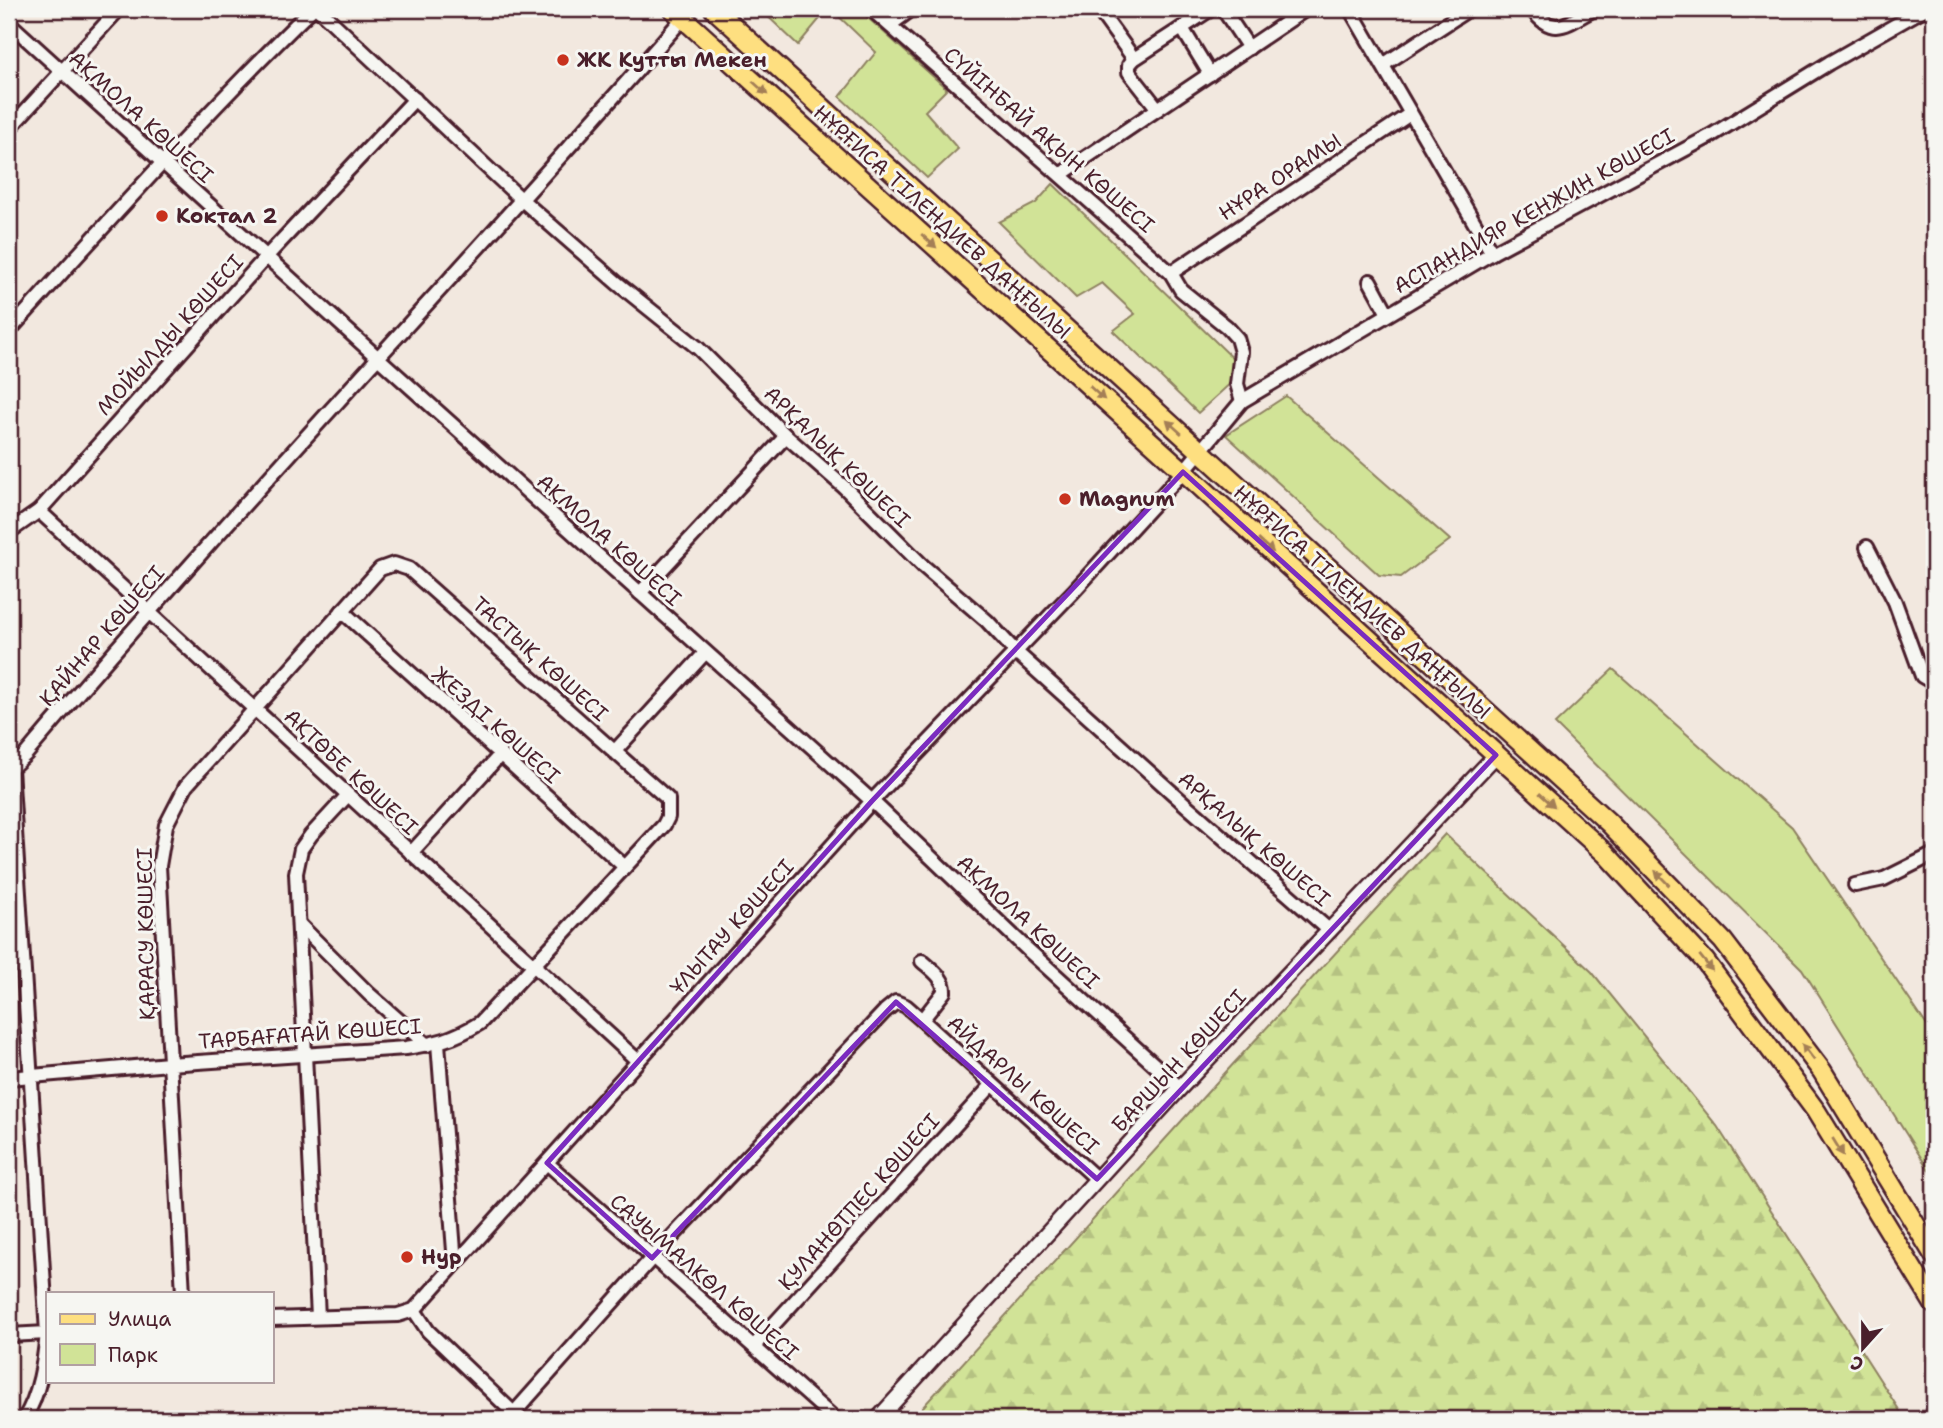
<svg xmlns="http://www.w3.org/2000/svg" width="1943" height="1428" font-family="'Shantell Sans',sans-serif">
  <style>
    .green { fill: #d1e397; stroke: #8e8161; stroke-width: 2 }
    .forest { fill: url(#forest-firs); stroke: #8e8161; stroke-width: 2 }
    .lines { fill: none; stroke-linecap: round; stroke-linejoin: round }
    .minor-casing { stroke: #4a1f2b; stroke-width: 18 }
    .tertiary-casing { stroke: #4a1f2b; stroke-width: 19 }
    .primary-casing { stroke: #4a1f2b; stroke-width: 23 }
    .minor { stroke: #f6f6f2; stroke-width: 12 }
    .tertiary { stroke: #f6f6f2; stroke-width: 14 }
    .primary { stroke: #fedf80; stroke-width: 18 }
    .oneway { fill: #a47f56 }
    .marked { fill: none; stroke: #7b2cbf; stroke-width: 5; stroke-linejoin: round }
    .poi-dot { fill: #c8321e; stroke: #f6f6f2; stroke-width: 2.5 }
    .labels { text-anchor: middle; stroke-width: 6; stroke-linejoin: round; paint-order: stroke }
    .poi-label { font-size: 21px; font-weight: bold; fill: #4a1f2b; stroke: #f6f6f2; text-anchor: start }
    .street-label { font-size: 21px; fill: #4a1f2b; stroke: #f6f6f2 }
  </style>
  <defs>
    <pattern id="forest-firs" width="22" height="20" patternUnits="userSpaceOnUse" patternTransform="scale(1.75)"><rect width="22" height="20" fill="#d1e397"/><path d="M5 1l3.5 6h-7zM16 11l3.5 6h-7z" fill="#b5c282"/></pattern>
  </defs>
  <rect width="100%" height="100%" fill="#f2e8df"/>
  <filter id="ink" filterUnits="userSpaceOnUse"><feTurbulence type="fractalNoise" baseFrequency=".0143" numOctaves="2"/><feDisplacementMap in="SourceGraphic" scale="14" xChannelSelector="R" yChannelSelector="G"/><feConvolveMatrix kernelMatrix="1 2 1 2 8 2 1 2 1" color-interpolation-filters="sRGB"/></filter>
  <g filter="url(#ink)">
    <g class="green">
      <polygon points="760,9 828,9 798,45"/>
      <polygon points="831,9 858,9 947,89 925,111 958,149 927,178 840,97 876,52"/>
      <polygon points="1053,184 1245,370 1198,413 1113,331 1135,314 1102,283 1076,298 999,222 1036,203"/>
      <polygon points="1286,396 1450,540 1401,577 1379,575 1226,435"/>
      <polygon points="1613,669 1792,827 1934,1036 1934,1178 1802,969 1555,724"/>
    </g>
    <polygon class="forest" points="1445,834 1592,972 1717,1126 1905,1419 912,1419 1225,1073"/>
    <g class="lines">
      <defs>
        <g id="minor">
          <polyline points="318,9 522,200 617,283 698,348 786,436 844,487 923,566 987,621 1016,652 1187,806 1330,931"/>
          <polyline points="871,9 1171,273 1181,290 1227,327 1237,338 1241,352 1237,384 1242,401"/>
          <polyline points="1223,9 1249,48"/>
          <polyline points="1350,9 1492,253"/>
          <path d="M1532,9C1553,39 1568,23 1594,9"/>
          <polyline points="1103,16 1134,59"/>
          <polyline points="9,23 378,358 872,801 1027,949 1180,1088"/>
          <polyline points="890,25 912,9"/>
          <polyline points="1182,28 1210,74"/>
          <polyline points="1383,65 1469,9"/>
          <polyline points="1158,109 1129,72 1129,65 1134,59 1211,9"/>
          <polyline points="9,129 119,9"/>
          <polyline points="1060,175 1306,9"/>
          <polyline points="1171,273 1410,114"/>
          <polyline points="1370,281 1388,314"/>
          <path d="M9,331C108,222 206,112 312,9"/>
          <polyline points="39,511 638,1061"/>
          <polyline points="9,532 39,511 267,256 415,99"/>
          <polyline points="1867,547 1895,602 1922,676 1934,683"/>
          <polyline points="640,593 786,436"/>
          <polyline points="342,611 625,867"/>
          <polyline points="614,752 705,653"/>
          <polyline points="411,853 500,755"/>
          <polyline points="1855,885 1884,879 1934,854"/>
          <polyline points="299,924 369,994 427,1045"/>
          <path d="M922,1020L944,992C945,978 932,970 922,961"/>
          <polyline points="438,1043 455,1264"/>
          <path d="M9,1078L169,1064L406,1048C437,1043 452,1040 480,1023L664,825L668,817V799L409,569L394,564L380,569L186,786L166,825L159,866L183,1293"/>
          <polyline points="547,1163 835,1419"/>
          <polyline points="414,1310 428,1331 520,1419"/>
          <polyline points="318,1317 296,873 301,849 311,835 347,796"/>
          <polyline points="271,1319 398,1315 414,1310 872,801 1073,592 1183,472 1242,401 1492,253 1712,135 1829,63 1924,9"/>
          <polyline points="9,1335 47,1333"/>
          <polyline points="754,1346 992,1085"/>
          <polyline points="514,1413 652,1258 885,1011 896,1002 906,1006 922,1020 1097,1179"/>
          <path d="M24,1419C40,1394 44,1362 47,1333L11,768L26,754C241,500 473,260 691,9"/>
        </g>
        <polyline id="tertiary" points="878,1419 1180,1088 1496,755"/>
        <g id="primary">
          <polyline points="673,9 1605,853 1705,961 1816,1111 1934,1304"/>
          <polyline points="714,9 1609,823 1723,941 1822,1071 1934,1255"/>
        </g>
      </defs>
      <use href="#minor" class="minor-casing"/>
      <use href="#tertiary" class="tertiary-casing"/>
      <use href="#primary" class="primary-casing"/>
      <use href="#minor" class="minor"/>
      <use href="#tertiary" class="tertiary"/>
      <use href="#primary" class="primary"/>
    </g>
    <defs><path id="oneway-solid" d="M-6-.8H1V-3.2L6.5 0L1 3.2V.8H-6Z" transform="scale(1.75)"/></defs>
    <g class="oneway">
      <use href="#oneway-solid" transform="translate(760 88) rotate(42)"/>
      <use href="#oneway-solid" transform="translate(929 241) rotate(42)"/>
      <use href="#oneway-solid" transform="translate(1097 393) rotate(42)"/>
      <use href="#oneway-solid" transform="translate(1174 427) rotate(-138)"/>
      <use href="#oneway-solid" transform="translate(1266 546) rotate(42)"/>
      <use href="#oneway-solid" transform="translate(1547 800) rotate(42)"/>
      <use href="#oneway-solid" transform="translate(1662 878) rotate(-134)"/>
      <use href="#oneway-solid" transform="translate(1706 963) rotate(51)"/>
      <use href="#oneway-solid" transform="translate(1808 1052) rotate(-127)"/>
      <use href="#oneway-solid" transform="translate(1838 1147) rotate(58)"/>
    </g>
  </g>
  <path class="marked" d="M1183,472L1496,755L1097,1179L896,1002L652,1258L547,1163L872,801Z"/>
  <g class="poi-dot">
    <circle cx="563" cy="60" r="7"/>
    <circle cx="162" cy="216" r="7"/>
    <circle cx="1065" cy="499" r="7"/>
    <circle cx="407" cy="1257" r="7"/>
  </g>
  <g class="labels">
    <g class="poi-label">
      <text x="577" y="67">ЖК Кутты Мекен</text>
      <text x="176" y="223">Коктал 2</text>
      <text x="1079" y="506">Magnum</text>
      <text x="421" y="1264">Нур</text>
    </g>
    <g class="street-label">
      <text transform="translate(141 117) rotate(42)" y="7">АҚМОЛА КӨШЕСІ</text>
      <text transform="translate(1049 140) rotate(41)" y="7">СҮЙІНБАЙ АҚЫН КӨШЕСІ</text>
      <text transform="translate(1280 177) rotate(-33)" y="7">НҰРА ОРАМЫ</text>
      <text transform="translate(1534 211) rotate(-29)" y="7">АСПАНДИЯР КЕНЖИН КӨШЕСІ</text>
      <text transform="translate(942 222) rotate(42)" y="7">НҰРҒИСА ТІЛЕНДИЕВ ДАҢҒЫЛЫ</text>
      <text transform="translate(170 335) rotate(-48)" y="7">МОЙЫЛДЫ КӨШЕСІ</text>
      <text transform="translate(837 457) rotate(44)" y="7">АРҚАЛЫҚ КӨШЕСІ</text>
      <text transform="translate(609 540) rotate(42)" y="7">АҚМОЛА КӨШЕСІ</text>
      <text transform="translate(1362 602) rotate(42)" y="7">НҰРҒИСА ТІЛЕНДИЕВ ДАҢҒЫЛЫ</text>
      <text transform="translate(102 636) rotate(-49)" y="7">ҚАЙНАР КӨШЕСІ</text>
      <text transform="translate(540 659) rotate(42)" y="7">ТАСТЫҚ КӨШЕСІ</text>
      <text transform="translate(496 725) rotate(42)" y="7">ЖЕЗДІ КӨШЕСІ</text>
      <text transform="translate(351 772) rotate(43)" y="7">АҚТӨБЕ КӨШЕСІ</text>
      <text transform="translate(1254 839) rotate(41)" y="7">АРҚАЛЫҚ КӨШЕСІ</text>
      <text transform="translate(1028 922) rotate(43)" y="7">АҚМОЛА КӨШЕСІ</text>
      <text transform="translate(732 927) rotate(-48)" y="7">ҰЛЫТАУ КӨШЕСІ</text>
      <text transform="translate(146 934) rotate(-91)" y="7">ҚАРАСУ КӨШЕСІ</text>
      <text transform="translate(310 1034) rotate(-4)" y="7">ТАРБАҒАТАЙ КӨШЕСІ</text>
      <text transform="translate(1179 1061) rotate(-47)" y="7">БАРШЫН КӨШЕСІ</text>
      <text transform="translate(1023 1085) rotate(42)" y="7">АЙДАРЛЫ КӨШЕСІ</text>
      <text transform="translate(859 1202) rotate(-48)" y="7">ҚУЛАНӨТПЕС КӨШЕСІ</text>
      <text transform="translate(704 1277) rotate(41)" y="7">САУЫМАЛКӨЛ КӨШЕСІ</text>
    </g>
  </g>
  <rect width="1943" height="1428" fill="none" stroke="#f6f6f2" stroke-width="35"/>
  <rect x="18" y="18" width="1908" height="1393" fill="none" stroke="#4a1f2b" stroke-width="2.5" filter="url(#ink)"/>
  <rect x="46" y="1292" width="228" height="91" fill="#f6f6f2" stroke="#b1a0a2" stroke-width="2"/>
  <rect x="60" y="1314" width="35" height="10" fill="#fedf80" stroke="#b1a0a2" stroke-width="2"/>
  <text x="108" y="1326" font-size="21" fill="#4a1f2b">Улица</text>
  <rect x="60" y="1344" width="35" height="21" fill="#d1e397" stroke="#b1a0a2" stroke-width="2"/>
  <text x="108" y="1362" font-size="21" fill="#4a1f2b">Парк</text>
  <g transform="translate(1863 1348) rotate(201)" stroke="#f6f6f2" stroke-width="5" paint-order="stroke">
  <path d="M0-5L12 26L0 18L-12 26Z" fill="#4a1f2b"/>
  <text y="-10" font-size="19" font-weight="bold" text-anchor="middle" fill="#4a1f2b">С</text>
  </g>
</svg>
